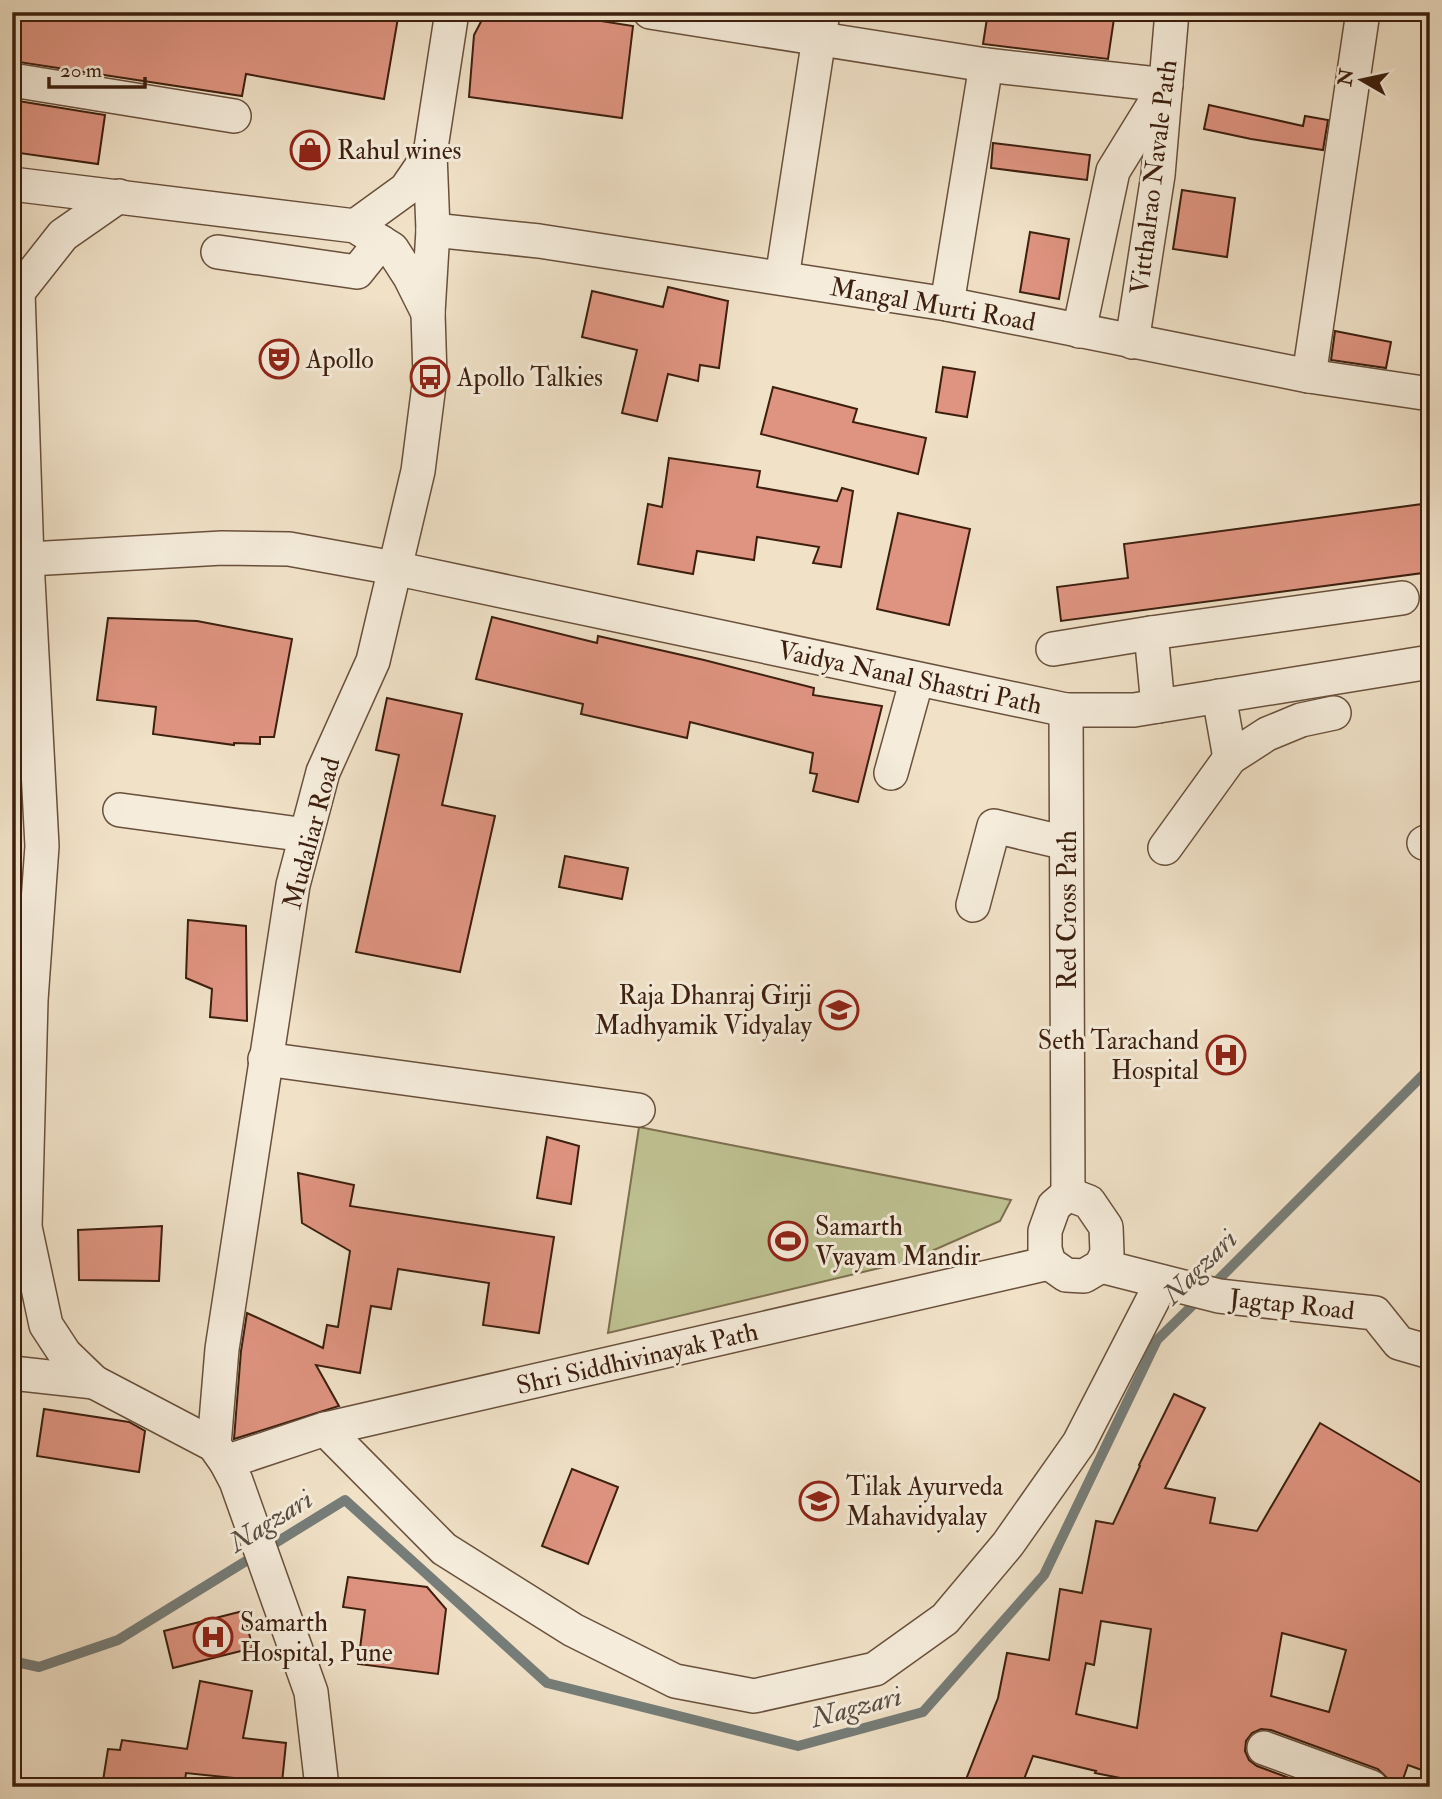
<svg xmlns="http://www.w3.org/2000/svg" width="1442" height="1799" font-family="'IM FELL Double Pica',serif">
  <style>
    .green { fill: #bec192; stroke: #7d7050; stroke-width: 2 }
    .lines { fill: none; stroke-linecap: round; stroke-linejoin: round }
    .stream { stroke: #767d78; stroke-width: 10 }
    .building { fill: #df9481; stroke: #3c1f0e; stroke-width: 2; fill-rule: evenodd }
    .minor-casing { stroke: #69503c; stroke-width: 36 }
    .minor { stroke: #f5ecdb; stroke-width: 33 }
    .labels { text-anchor: middle; stroke-width: 6; stroke-linejoin: round; paint-order: stroke }
    .poi-label { font-size: 26px; fill: #3c1f0e; stroke: #f5ecdb; text-anchor: start }
    .street-label { font-size: 26px; fill: #3c1f0e; stroke: #f5ecdb }
    .water-label { font-size: 28px; font-style: italic; fill: #594e43; stroke: #f5ecdb }
  </style>
  <rect width="100%" height="100%" fill="#f0e1c7"/>
  <filter id="stains"><feTurbulence type="fractalNoise" baseFrequency=".00286" numOctaves="4"/><feColorMatrix values="0 0 0 0 .2 0 0 0 0 .09 0 0 0 0 .02 0 0 0 .5 -.17"/></filter>
  <radialGradient id="worn" r=".72"><stop offset=".6" stop-color="#630" stop-opacity="0"/><stop offset="1" stop-color="#630" stop-opacity=".3"/></radialGradient>
  <polygon class="green" points="639,1127 1011,1200 1000,1221 909,1261 608,1333"/>
  <g class="lines">
    <g class="stream">
      <polyline points="1210,1288 1430,1068"/>
      <polyline points="12,1661 39,1667 118,1640 345,1500 547,1683 798,1746 923,1712 1044,1575 1157,1340 1199,1299"/>
    </g>
  </g>
  <g class="building">
    <polygon points="12,12 399,12 384,99 246,74 242,96 12,61"/>
    <polygon points="491,12 544,12 633,26 622,118 469,97 474,35 484,16"/>
    <polygon points="988,12 1115,12 1108,59 983,44"/>
    <polygon points="12,100 105,115 98,164 12,152"/>
    <polygon points="1209,105 1303,126 1305,116 1328,120 1323,150 1251,139 1204,129"/>
    <polygon points="993,143 1090,155 1087,180 991,168"/>
    <polygon points="1182,190 1235,198 1227,257 1173,249"/>
    <polygon points="1030,232 1069,239 1059,299 1020,292"/>
    <polygon points="668,287 728,301 719,368 700,365 698,381 668,374 657,421 622,413 637,350 582,337 592,291 663,307"/>
    <polygon points="1335,331 1391,342 1386,368 1331,360"/>
    <polygon points="943,367 975,372 967,417 936,412"/>
    <polygon points="773,387 857,409 853,422 926,438 918,474 761,434"/>
    <polygon points="669,458 760,471 757,487 837,501 842,488 853,491 841,567 813,563 819,547 757,537 754,560 697,551 693,574 638,564 648,504 662,507"/>
    <polygon points="1430,503 1430,572 1061,621 1057,587 1128,578 1124,544"/>
    <polygon points="898,513 970,529 949,625 877,609"/>
    <polygon points="492,617 597,643 598,636 704,660 814,688 813,695 882,706 858,802 813,791 817,774 810,773 813,753 690,722 687,738 581,714 583,704 476,679"/>
    <polygon points="108,618 197,621 292,639 274,737 260,737 260,744 234,743 234,745 153,734 156,707 97,700"/>
    <polygon points="387,698 462,714 442,805 495,816 460,972 356,952 399,755 376,750"/>
    <polygon points="565,856 628,868 622,899 559,887"/>
    <polygon points="188,920 246,926 247,1021 210,1017 212,989 186,978"/>
    <polygon points="547,1137 579,1146 571,1204 537,1198"/>
    <polygon points="298,1173 354,1185 350,1206 554,1237 539,1333 483,1325 489,1283 398,1269 391,1309 371,1306 360,1373 316,1365 339,1406 234,1439 241,1351 247,1313 323,1348 327,1325 338,1327 350,1251 302,1223"/>
    <polygon points="162,1226 159,1281 79,1280 78,1230"/>
    <path d="M1174,1394L1205,1408L1165,1488L1215,1498L1210,1523L1257,1531L1320,1423L1430,1488V1773L1408,1765L1402,1782L1387,1778L1378,1769L1271,1730L1261,1729L1252,1733L1246,1741L1245,1751L1249,1760L1257,1766L1300,1782V1787H1166L1095,1773L1096,1771L1033,1756L1021,1787H963L998,1698L1007,1653L1049,1660L1060,1589L1082,1593L1096,1521L1113,1524L1140,1466L1139,1465ZM1101,1621L1151,1629L1137,1728L1076,1714L1086,1663L1094,1665ZM1282,1633L1346,1650L1329,1712L1271,1696Z"/>
    <polygon points="44,1409 129,1422 145,1431 139,1472 37,1456"/>
    <polygon points="572,1469 618,1487 588,1564 542,1546"/>
    <polygon points="348,1577 427,1587 446,1609 438,1674 358,1664 365,1610 343,1607"/>
    <polygon points="243,1611 253,1648 173,1668 164,1631"/>
    <polygon points="200,1681 252,1691 243,1738 286,1743 282,1783 186,1773 184,1787 102,1787 108,1749 120,1750 122,1740 187,1749"/>
  </g>
  <g class="lines">
    <defs>
      <g id="minor">
        <polyline points="650,12 986,65 1166,85 1113,171 1079,331"/>
        <polyline points="12,80 234,116"/>
        <polyline points="12,184 355,226 392,249 410,277 428,313"/>
        <polyline points="355,226 406,189 430,154"/>
        <polyline points="433,230 539,241 947,304 1309,376 1430,394"/>
        <polyline points="218,252 357,272 381,242"/>
        <polyline points="782,278 823,12"/>
        <polyline points="12,285 18,292 27,560 42,846 31,1000 25,1227 46,1325 65,1354 94,1382 214,1445 226,1462 236,1481 311,1692 322,1787"/>
        <polyline points="18,292 63,235 119,196"/>
        <polyline points="947,304 986,65"/>
        <polyline points="1132,342 1158,175 1172,12"/>
        <polyline points="1309,376 1363,12"/>
        <polyline points="12,560 222,548 289,549 394,568 1066,710 1134,710 1430,662"/>
        <polyline points="1053,649 1151,633"/>
        <polyline points="1219,696 1230,758"/>
        <polyline points="1158,706 1151,633 1402,598"/>
        <polyline points="1066,710 1068,1194"/>
        <polyline points="891,773 917,679"/>
        <polyline points="120,810 306,835"/>
        <polyline points="1424,843 1430,840"/>
        <polyline points="1165,848 1230,758 1267,734 1301,720 1334,713"/>
        <polyline points="973,905 994,826 1066,843"/>
        <polyline points="265,1059 638,1110"/>
        <polygon points="1068,1194 1089,1202 1106,1227 1107,1253 1101,1266 1084,1276 1066,1275 1049,1263 1045,1249 1045,1231 1054,1206"/>
        <polyline points="1101,1266 1219,1296 1375,1313 1399,1343 1430,1352"/>
        <polyline points="12,1373 94,1382"/>
        <polyline points="325,1429 444,1549 573,1630 675,1681 754,1696 875,1669 945,1619 1008,1544 1079,1443 1162,1282"/>
        <polyline points="214,1445 222,1349 293,885 323,772 373,661 418,471 430,377 428,313 433,230 430,154 452,12"/>
        <polyline points="226,1462 325,1429 1049,1263"/>
        <polyline points="1264,1748 1371,1787"/>
      </g>
    </defs>
    <use href="#minor" class="minor-casing"/>
    <use href="#minor" class="minor"/>
  </g>
  <defs>
    <symbol id="shop-ring" viewBox="-11 -11 22 22"><circle r="9.5" fill="#f5ecdb" stroke="#8f2418" stroke-width="1.5"/><path d="M-5-2.5h2.3a2.7 3.5 0 0 1 5.4 0H5L5.5 6h-11ZM-1.5-2.5h3a1.5 2.3 0 0 0-3 0Z" fill="#8f2418"/></symbol>
    <symbol id="theatre-ring" viewBox="-11 -11 22 22"><circle r="9.5" fill="#f5ecdb" stroke="#8f2418" stroke-width="1.5"/><path d="M-5-5.5Q0-4 5-5.5V0Q5 5 0 6Q-5 5-5 0ZM-3.3-2.5H-1v1.5H-3.3ZM1-2.5H3.3v1.5H1ZM-2.8 1Q0 5.5 2.8 1Z" fill="#8f2418"/></symbol>
    <symbol id="bus-ring" viewBox="-11 -11 22 22"><circle r="9.5" fill="#f5ecdb" stroke="#8f2418" stroke-width="1.5"/><path d="M-5-6H5V4H4V6H2V4H-2V6H-4V4H-5ZM-3.5-4V0h7V-4ZM-3.5 1.2v1.5H-2V1.2ZM2 1.2v1.5H3.5V1.2Z" fill="#8f2418"/></symbol>
    <symbol id="school-ring" viewBox="-11 -11 22 22"><circle r="9.5" fill="#f5ecdb" stroke="#8f2418" stroke-width="1.5"/><path d="M0-5L7-2L0 1L-7-2ZM-4 1L0 2.5L4 1V4Q0 6-4 4Z" fill="#8f2418"/></symbol>
    <symbol id="hospital-ring" viewBox="-11 -11 22 22"><circle r="9.5" fill="#f5ecdb" stroke="#8f2418" stroke-width="1.5"/><path d="M-5-5h3v3.5h4V-5h3V5h-3V1.5h-4V5h-3Z" fill="#8f2418"/></symbol>
    <symbol id="stadium-ring" viewBox="-11 -11 22 22"><circle r="9.5" fill="#f5ecdb" stroke="#8f2418" stroke-width="1.5"/><path d="M0-5a6.5 5 0 1 0 0 10a6.5 5 0 1 0 0-10ZM-3.5-1.8h7v3.6h-7Z" fill="#8f2418"/></symbol>
    <symbol id="university-ring" viewBox="-11 -11 22 22"><circle r="9.5" fill="#f5ecdb" stroke="#8f2418" stroke-width="1.5"/><path d="M0-5L7-2L0 1L-7-2ZM-4 1L0 2.5L4 1V4Q0 6-4 4Z" fill="#8f2418"/></symbol>
  </defs>
  <g fill-rule="evenodd">
    <use href="#shop-ring" x="288" y="128" width="44" height="44"/>
    <use href="#theatre-ring" x="257" y="337" width="44" height="44"/>
    <use href="#bus-ring" x="408" y="355" width="44" height="44"/>
    <use href="#school-ring" x="817" y="988" width="44" height="44"/>
    <use href="#hospital-ring" x="1204" y="1033" width="44" height="44"/>
    <use href="#stadium-ring" x="766" y="1219" width="44" height="44"/>
    <use href="#university-ring" x="797" y="1479" width="44" height="44"/>
    <use href="#hospital-ring" x="191" y="1615" width="44" height="44"/>
  </g>
  <g class="labels">
    <g class="poi-label">
      <text x="337" y="159">Rahul wines</text>
      <text x="306" y="368">Apollo</text>
      <text x="457" y="386">Apollo Talkies</text>
      <text x="812" y="1004" text-anchor="end">Raja Dhanraj Girji<tspan x="812" dy="30">Madhyamik Vidyalay</tspan></text>
      <text x="1199" y="1049" text-anchor="end">Seth Tarachand<tspan x="1199" dy="30">Hospital</tspan></text>
      <text x="815" y="1235">Samarth<tspan x="815" dy="30">Vyayam Mandir</tspan></text>
      <text x="846" y="1495">Tilak Ayurveda<tspan x="846" dy="30">Mahavidyalay</tspan></text>
      <text x="240" y="1631">Samarth<tspan x="240" dy="30">Hospital, Pune</tspan></text>
    </g>
    <g class="street-label">
      <text transform="translate(1153 177) rotate(-83)" y="9">Vitthalrao Navale Path</text>
      <text transform="translate(933 304) rotate(10)" y="9">Mangal Murti Road</text>
      <text transform="translate(910 677) rotate(12)" y="9">Vaidya Nanal Shastri Path</text>
      <text transform="translate(311 833) rotate(-75)" y="9">Mudaliar Road</text>
      <text transform="translate(1067 910) rotate(-90)" y="9">Red Cross Path</text>
      <text transform="translate(1292 1304) rotate(6)" y="9">Jagtap Road</text>
      <text transform="translate(637 1358) rotate(-13)" y="9">Shri Siddhivinayak Path</text>
    </g>
    <g class="water-label">
      <text transform="translate(1199 1266) rotate(-45)" y="10">Nagzari</text>
      <text transform="translate(270 1520) rotate(-32)" y="10">Nagzari</text>
      <text transform="translate(856 1706) rotate(-15)" y="10">Nagzari</text>
    </g>
  </g>
  <rect width="1442" height="1799" fill="none" stroke="#f0e1c7" stroke-width="42"/>
  <rect x="14" y="14" width="1414" height="1771" fill="none" stroke="#3c1f0e" stroke-width="3.5"/>
  <rect x="21" y="21" width="1400" height="1757" fill="none" stroke="#3c1f0e" stroke-width="2"/>
  <g transform="translate(1362 80) rotate(279)" stroke="#f5ecdb" stroke-width="5" paint-order="stroke">
  <path d="M0-5L12 26L0 18L-12 26Z" fill="#3c1f0e"/>
  <text y="-10" font-size="19" font-weight="bold" text-anchor="middle" fill="#3c1f0e">N</text>
  </g>
  <path d="M49 77v10h96v-10" fill="none" stroke="#3c1f0e" stroke-width="3.5"/>
  <text x="60" y="77" font-size="21" fill="#3c1f0e" stroke="#f5ecdb" stroke-width="5" paint-order="stroke">20 m</text>
  <rect width="100%" height="100%" filter="url(#stains)"/>
  <rect width="100%" height="100%" fill="url(#worn)"/>
</svg>
